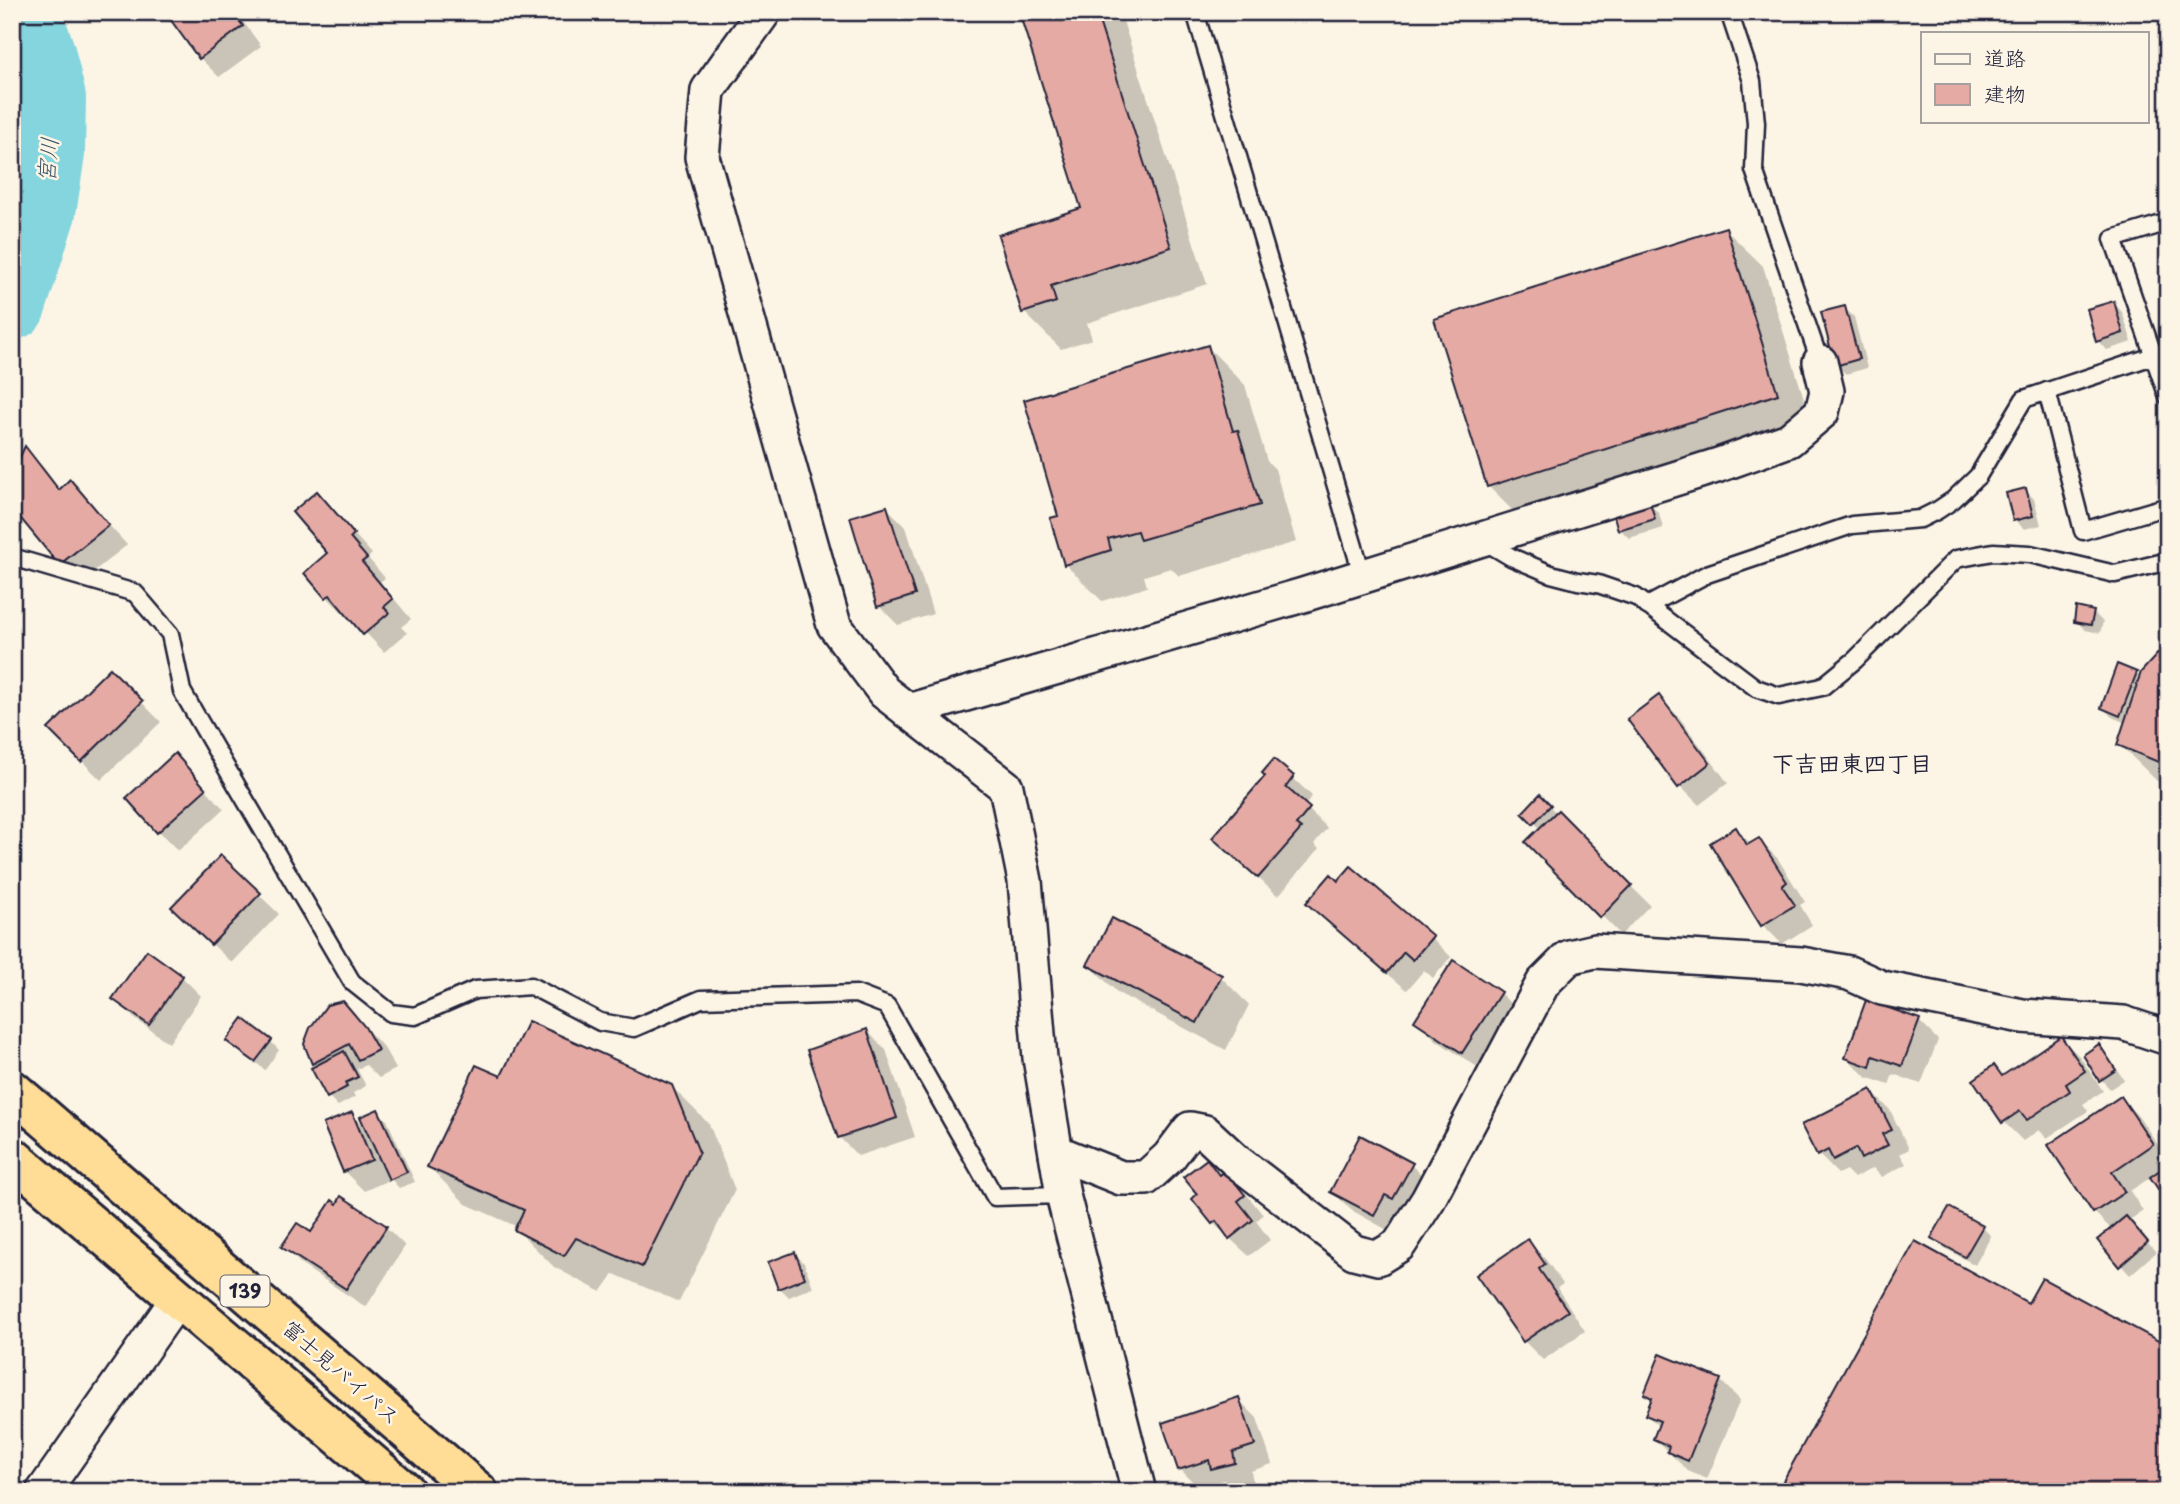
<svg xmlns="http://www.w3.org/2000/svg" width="2180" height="1504" font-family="'Playpen Sans','Klee One',sans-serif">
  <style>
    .shadow { fill: #0003 }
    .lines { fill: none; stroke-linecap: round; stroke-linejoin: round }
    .river { stroke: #84d5dd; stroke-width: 68 }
    .building { fill: #e5aaa4; stroke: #22223b; stroke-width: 2 }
    .lane-casing { stroke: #22223b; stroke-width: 21 }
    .street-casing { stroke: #22223b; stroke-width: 38 }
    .highway-casing { stroke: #22223b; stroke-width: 44 }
    .lane { stroke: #fcf5e5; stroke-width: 16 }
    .street { stroke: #fcf5e5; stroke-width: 33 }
    .highway { stroke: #ffdd96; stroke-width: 38 }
    .labels { text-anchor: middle; stroke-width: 5; stroke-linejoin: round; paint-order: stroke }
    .shield { fill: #fcf5e5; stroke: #63616e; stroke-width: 2 }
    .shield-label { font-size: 19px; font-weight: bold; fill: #22223b }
    .street-label { font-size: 21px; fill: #22223b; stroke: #fcf5e5 }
    .water-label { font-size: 23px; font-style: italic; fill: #3f586c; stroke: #fcf5e5 }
    .neighbourhood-label { font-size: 23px; font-weight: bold; fill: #22223b; stroke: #fcf5e5 }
  </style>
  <rect width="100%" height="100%" fill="#fcf5e5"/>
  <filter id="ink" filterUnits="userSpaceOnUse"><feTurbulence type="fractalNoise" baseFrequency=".0143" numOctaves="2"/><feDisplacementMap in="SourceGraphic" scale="14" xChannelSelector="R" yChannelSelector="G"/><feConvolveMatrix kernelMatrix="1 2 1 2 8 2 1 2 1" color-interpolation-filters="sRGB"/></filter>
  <g filter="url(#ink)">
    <g class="shadow">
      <polygon points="167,12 236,12 261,46 219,77 200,58"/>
      <polygon points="1021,12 1115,12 1123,21 1207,284 1087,323 1092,339 1061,349 1024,312 1083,209"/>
      <polygon points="1725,229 1763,266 1814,431 1525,523 1488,486"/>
      <polygon points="2113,302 2122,312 2132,342 2107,350 2098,341"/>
      <polygon points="1844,308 1854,317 1867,368 1846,374 1836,365"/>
      <polygon points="1208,347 1245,385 1267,461 1275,469 1296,542 1179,576 1171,568 1144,576 1147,587 1102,601 1065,564 1060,517"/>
      <polygon points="25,449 44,468 61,491 70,482 127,545 79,583 60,564"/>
      <polygon points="2025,490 2034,499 2041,525 2024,529 2015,520"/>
      <polygon points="317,493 372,554 368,558 385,578 380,582 411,619 401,627 407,633 384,652 348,614 346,616 327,597 307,573 330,553"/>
      <polygon points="1649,504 1659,513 1663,528 1629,538 1620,529"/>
      <polygon points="887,508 906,527 933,614 898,625 879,606"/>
      <polygon points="2093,612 2103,622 2100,633 2085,630 2076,621"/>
      <polygon points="2168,655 2168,786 2157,781 2119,744 2126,723 2112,717 2103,708 2136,673 2141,679"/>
      <polygon points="110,670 161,722 101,780 50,729"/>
      <polygon points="1659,697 1678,716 1728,783 1699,805 1680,786"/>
      <polygon points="175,756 224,809 178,851 128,798"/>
      <polygon points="1275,761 1312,796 1305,806 1327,828 1314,844 1319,849 1278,896 1214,838 1267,776"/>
      <polygon points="1540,797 1650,905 1621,935 1528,842 1541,829 1524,813"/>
      <polygon points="1736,829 1751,844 1759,840 1778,859 1805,902 1800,905 1812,925 1782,944 1763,925 1712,844"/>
      <polygon points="221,858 279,914 232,963 193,926"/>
      <polygon points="1351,868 1432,938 1451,957 1433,978 1424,970 1407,990 1327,922 1308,903 1339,883"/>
      <polygon points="1089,965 1221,977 1249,1005 1226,1050 1118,993"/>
      <polygon points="182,977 201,996 169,1043 134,1018 115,999"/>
      <polygon points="1500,993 1519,1012 1482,1070 1436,1040 1417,1021"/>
      <polygon points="343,1003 384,1048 396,1069 379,1078 366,1065 357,1069 366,1086 353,1093 355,1097 338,1106 329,1097 317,1067 313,1063"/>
      <polygon points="1919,1021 1938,1040 1921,1084 1893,1074 1889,1085 1866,1077 1847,1058"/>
      <polygon points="867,1031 886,1050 915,1137 858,1156 839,1137"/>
      <polygon points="2061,1038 2080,1057 2103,1091 2083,1104 2088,1111 2047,1138 2039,1130 2023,1141 2004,1122 1975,1080 1994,1068 2003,1077"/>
      <polygon points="228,1041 270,1041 279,1050 265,1070"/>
      <polygon points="2099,1047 2108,1056 2124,1080 2110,1089 2101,1079"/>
      <polygon points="671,1086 709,1124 735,1190 679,1302 614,1274 601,1292 554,1267 517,1230 518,1227 466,1204 429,1167"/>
      <polygon points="1871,1091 1890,1110 1909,1149 1900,1154 1906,1164 1882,1177 1873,1168 1854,1178 1846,1170 1838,1174 1819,1155 1804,1126"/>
      <polygon points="2121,1099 2140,1118 2168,1160 2168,1166 2130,1191 2143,1211 2128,1221 2156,1252 2130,1275 2121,1265 2112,1230 2094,1212"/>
      <polygon points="377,1111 387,1120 415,1182 399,1188 391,1179 364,1191 344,1171 325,1125 351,1114 368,1131"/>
      <polygon points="1207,1161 1221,1176 1225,1172 1244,1191 1263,1215 1256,1221 1270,1240 1249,1256 1213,1223"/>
      <polygon points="1411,1165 1431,1184 1393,1233 1351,1210 1332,1191"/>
      <polygon points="337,1206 386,1227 405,1246 366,1307 303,1266 284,1247 312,1235"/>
      <polygon points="2168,1211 2168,1225 2162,1215"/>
      <polygon points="1982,1227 1991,1236 1975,1265 1943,1247 1934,1238"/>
      <polygon points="1527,1241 1546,1260 1563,1284 1557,1288 1585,1331 1543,1360 1524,1341 1479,1275"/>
      <polygon points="795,1254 804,1263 813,1287 789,1297 780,1288"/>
      <polygon points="1661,1357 1720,1380 1740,1400 1707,1479 1688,1471 1655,1439 1659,1427 1647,1415 1653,1400 1647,1394"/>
      <polygon points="1238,1399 1257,1418 1272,1464 1251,1471 1253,1482 1232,1488 1224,1480 1199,1488 1180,1469"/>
      <polygon points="12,1430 22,1440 12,1451"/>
    </g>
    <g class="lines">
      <polyline class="river" points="12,306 42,212 51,153 52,98 41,52 27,12"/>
    </g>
    <g class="building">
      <polygon points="165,12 233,12 243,26 199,59"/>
      <polygon points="1019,12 1096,12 1171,247 1051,286 1056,302 1022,313 998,235 1081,208"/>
      <polygon points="1726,227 1778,394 1487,487 1434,319"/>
      <polygon points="2114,301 2123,333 2096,342 2087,309"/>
      <polygon points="1845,306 1859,359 1835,366 1821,312"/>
      <polygon points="1208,345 1233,431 1238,430 1260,505 1140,540 1137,531 1108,539 1111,550 1064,565 1050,518 1058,516 1024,400"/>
      <polygon points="25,446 59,490 70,479 109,525 59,565 12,508 12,474"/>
      <polygon points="2026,488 2033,516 2013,521 2006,493"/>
      <polygon points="317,491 354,534 350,538 367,558 362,562 393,599 384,607 389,613 363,635 330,595 325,598 304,573 327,553 292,512"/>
      <polygon points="1650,502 1655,519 1618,530 1613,513"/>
      <polygon points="887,506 915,595 877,607 850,517"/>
      <polygon points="2076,607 2094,611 2091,625 2074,622"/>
      <polygon points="2161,650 2168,653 2168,766 2117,745 2141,672"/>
      <polygon points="2117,664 2137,672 2120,716 2101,708"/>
      <polygon points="110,668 143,701 81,762 48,729"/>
      <polygon points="1659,695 1710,763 1678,788 1627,719"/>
      <polygon points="175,753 206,789 157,833 126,798"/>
      <polygon points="1274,759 1294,776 1286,787 1310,808 1296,825 1301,829 1258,878 1212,838 1265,776 1262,773"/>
      <polygon points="1540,794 1551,805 1533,824 1522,813"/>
      <polygon points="1558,810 1632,885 1600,918 1525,842"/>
      <polygon points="1736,827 1747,845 1759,838 1787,882 1782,886 1795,905 1761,926 1710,843"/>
      <polygon points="221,855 261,893 211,945 171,907"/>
      <polygon points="1351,866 1433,936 1413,960 1404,952 1387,973 1306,903 1331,874 1338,881"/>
      <polygon points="1112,918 1222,975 1197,1023 1087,965"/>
      <polygon points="147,950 183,976 149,1025 112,999"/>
      <polygon points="1453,960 1501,992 1462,1053 1414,1021"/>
      <polygon points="1866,1000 1920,1019 1902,1066 1873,1056 1870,1067 1845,1058"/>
      <polygon points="343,1001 365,1027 378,1050 358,1060 349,1044 312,1064 304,1044 310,1028 327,1005"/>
      <polygon points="243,1018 272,1040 255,1062 226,1041"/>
      <polygon points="528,1021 672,1085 699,1152 642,1267 576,1238 564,1256 514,1230 524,1210 427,1167 476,1065 501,1076"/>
      <polygon points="867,1029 897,1118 838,1138 807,1050"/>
      <polygon points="2061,1036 2085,1071 2066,1084 2070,1091 2027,1120 2020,1111 2002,1123 1973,1080 1994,1065 2002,1076"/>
      <polygon points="2099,1044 2116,1070 2099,1081 2083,1055"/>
      <polygon points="344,1051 358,1077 345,1083 347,1087 327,1098 311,1068"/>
      <polygon points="1871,1089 1892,1130 1882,1134 1888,1145 1861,1159 1856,1148 1833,1160 1828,1150 1817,1156 1801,1125"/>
      <polygon points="2121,1096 2153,1144 2112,1172 2125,1192 2093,1213 2048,1145"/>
      <polygon points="378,1109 407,1172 389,1180 360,1117"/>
      <polygon points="352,1112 372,1160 343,1172 323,1124"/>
      <polygon points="1360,1135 1413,1163 1393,1199 1385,1195 1374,1215 1330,1192"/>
      <polygon points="1207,1159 1219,1175 1225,1170 1245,1195 1238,1201 1253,1220 1229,1239 1216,1221 1212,1224 1192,1199 1197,1194 1183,1177"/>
      <polygon points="2167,1165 2168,1166 2168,1204 2150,1177"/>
      <polygon points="341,1196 387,1226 346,1289 281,1247 297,1223 311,1232 332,1200 337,1204"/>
      <polygon points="1949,1207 1983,1226 1965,1257 1931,1238"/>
      <polygon points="2126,1216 2148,1242 2119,1267 2097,1240"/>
      <polygon points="1528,1239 1545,1264 1539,1269 1568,1311 1523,1342 1476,1275"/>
      <polygon points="1915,1241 2028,1303 2042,1278 2168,1346 2168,1492 1777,1492"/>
      <polygon points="795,1252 805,1278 778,1289 768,1262"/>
      <polygon points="1660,1354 1721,1379 1688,1461 1667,1452 1669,1446 1653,1439 1660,1421 1645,1415 1652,1398 1644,1394"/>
      <polygon points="1239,1397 1255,1445 1233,1452 1235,1463 1211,1469 1209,1460 1178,1470 1162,1423"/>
    </g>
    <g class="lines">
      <defs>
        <g id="lane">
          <polyline points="1195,12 1363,577"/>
          <polyline points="1729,12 1752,81 1756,123 1754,170 1820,362"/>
          <polyline points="2168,222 2113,239 2168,397"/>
          <polyline points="2047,391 2083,531 2168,506"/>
          <polyline points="1484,541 1511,557 1551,574 1578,581 1598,584 1636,597 1756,688 1779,696 1822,687 1855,660 1956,559 1993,552 2030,554 2115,574 2164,562 2168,559"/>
          <polyline points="12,557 135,593 170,634 182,691 220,757 352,982 391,1013 415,1016 475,990 531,986 600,1022 634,1028 701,999 856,994 887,1006 995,1197 1063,1195"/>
          <polyline points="1647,606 1707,574 1852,525 1920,519 1938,510 1953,500 1978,476 2024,399 2168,351"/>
        </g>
        <g id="street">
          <polyline points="764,12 708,90 702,157 834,625 884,692 1006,787 1025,881 1040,1058 1063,1195 1139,1492"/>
          <polyline points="908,711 1303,595 1719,465 1789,440 1822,412 1827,391 1820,362"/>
          <polyline points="1056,1152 1121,1178 1146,1178 1169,1157 1190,1129 1205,1132 1235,1160 1354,1252 1378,1258 1399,1245 1428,1200 1543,983 1569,957 1595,951 1801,964 1849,973 1882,988 2022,1016 2123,1023 2168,1038"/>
          <polyline points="43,1492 179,1297"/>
        </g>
        <g id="highway">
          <polyline points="12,1090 478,1492"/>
          <polyline points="12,1157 405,1492"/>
        </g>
      </defs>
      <use href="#lane" class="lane-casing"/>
      <use href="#street" class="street-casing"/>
      <use href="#highway" class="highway-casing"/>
      <use href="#lane" class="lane"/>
      <use href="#street" class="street"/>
      <use href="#highway" class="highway"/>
    </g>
  </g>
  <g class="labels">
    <rect class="shield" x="220.5" y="1275.5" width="49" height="31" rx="5"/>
    <g class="shield-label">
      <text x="245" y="1298">139</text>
    </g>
    <g class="street-label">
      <text transform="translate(341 1373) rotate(41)" y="7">富士見バイパス</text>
    </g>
    <g class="water-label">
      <text transform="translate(48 160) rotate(-85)" y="8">宮川</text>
    </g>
    <g class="neighbourhood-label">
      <text x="1852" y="772">下吉田東四丁目</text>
    </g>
  </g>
  <rect width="2180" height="1504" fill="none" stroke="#fcf5e5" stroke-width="42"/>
  <rect x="21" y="21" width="2138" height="1462" fill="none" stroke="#22223b" stroke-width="2.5" filter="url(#ink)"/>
  <rect x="1921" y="32" width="228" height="91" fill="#fcf5e5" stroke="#a5a1a1" stroke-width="2"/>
  <rect x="1935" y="54" width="35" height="10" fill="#fcf5e5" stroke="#a5a1a1" stroke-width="2"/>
  <text x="1984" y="66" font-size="21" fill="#22223b">道路</text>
  <rect x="1935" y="84" width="35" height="21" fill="#e5aaa4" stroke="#a5a1a1" stroke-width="2"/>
  <text x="1984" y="102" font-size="21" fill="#22223b">建物</text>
</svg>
